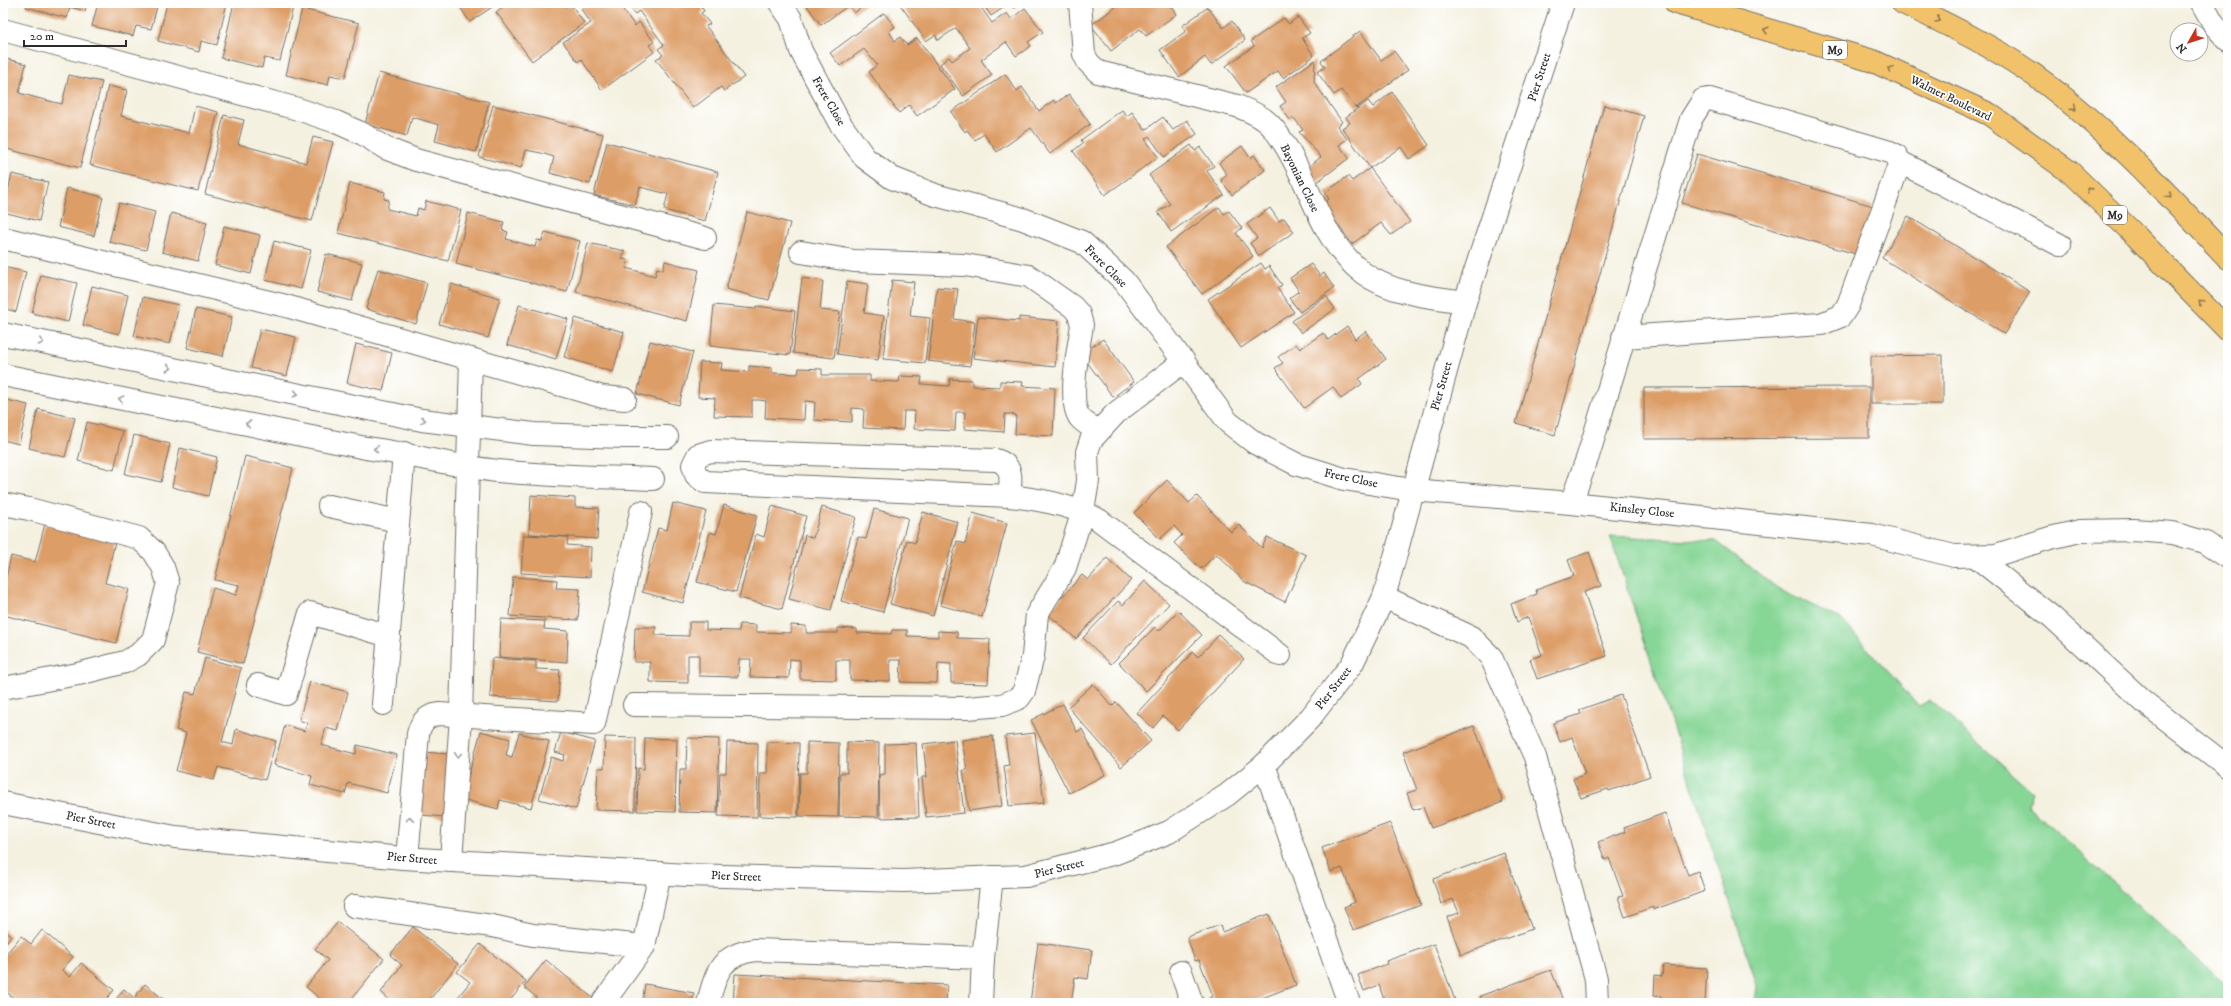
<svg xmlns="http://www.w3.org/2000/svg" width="2231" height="1006" font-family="'IM FELL DW Pica',serif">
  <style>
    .green { fill: #86d695; stroke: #588060 }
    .building { fill: #dd9d66 }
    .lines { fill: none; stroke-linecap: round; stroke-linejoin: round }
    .minor-casing { stroke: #71706a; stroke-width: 24 }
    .major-casing { stroke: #71706a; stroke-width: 24 }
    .minor { stroke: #fff; stroke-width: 22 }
    .major { stroke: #f2c26a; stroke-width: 22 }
    .oneway { stroke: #8e764a }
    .oneway2 { stroke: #a0a0a0 }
    .labels { text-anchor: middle; stroke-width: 3.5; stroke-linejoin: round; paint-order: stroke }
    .shield { fill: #fff; stroke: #6b6b6b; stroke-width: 1 }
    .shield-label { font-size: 11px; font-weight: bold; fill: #2b2b2b }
    .street-label { font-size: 12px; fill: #2b2b2b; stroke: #fff }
  </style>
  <rect width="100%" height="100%" fill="#fff"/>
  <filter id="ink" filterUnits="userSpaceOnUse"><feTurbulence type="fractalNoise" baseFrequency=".025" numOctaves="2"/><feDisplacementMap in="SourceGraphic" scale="8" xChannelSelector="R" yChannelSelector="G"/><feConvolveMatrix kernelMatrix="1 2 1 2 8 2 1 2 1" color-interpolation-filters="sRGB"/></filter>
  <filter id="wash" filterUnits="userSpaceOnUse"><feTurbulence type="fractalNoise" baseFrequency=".012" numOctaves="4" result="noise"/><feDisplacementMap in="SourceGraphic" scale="16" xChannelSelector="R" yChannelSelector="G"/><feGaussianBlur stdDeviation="0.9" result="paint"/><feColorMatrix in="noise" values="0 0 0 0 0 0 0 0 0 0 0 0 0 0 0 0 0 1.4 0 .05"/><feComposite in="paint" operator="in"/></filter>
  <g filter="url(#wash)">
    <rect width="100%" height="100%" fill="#f4f1e0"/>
    <polygon class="green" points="1610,536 1716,541 1780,590 1841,619 1919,706 1930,700 2032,791 2027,805 2228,987 2228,1003 1755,1003 1757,985"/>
    <g id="blocks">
      <g class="building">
        <polygon points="27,3 87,3 85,11 70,7 67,18 26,7"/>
        <polygon points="98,3 158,3 151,29 136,26 133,36 92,26"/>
        <polygon points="167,3 227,3 217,45 201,41 199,52 158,41"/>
        <polygon points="234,3 279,3 293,7 280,61 264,58 262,68 221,58"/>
        <polygon points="457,3 498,3 470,22"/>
        <polygon points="508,3 564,3 566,7 570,3 584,23 532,61 496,12"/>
        <polygon points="586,3 618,3 635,26 639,22 654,42 649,45 654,52 602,90 581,59 578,62 563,42 591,23 581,9 587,4"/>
        <polygon points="626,3 671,3 675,8 682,3 699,3 704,11 701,13 710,24 706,26 744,77 724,91 721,87 693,108 656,59 663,55 658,49 664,45 639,11 635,14"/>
        <polygon points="805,3 868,3 854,13 849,5 821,25"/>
        <polygon points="899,3 972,3 973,5 978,3 992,23 1007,13 1011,19 1025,8 1043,32 1028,42 1031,46 1016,56 1006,42 981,60 992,75 963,96 940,64 949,57 952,61 970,48 956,28 938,40 935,35 926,41"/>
        <polygon points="982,3 1022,3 1014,8 1011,3 991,16"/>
        <polygon points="1114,3 1169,3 1177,14 1146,36 1140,29 1111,51 1091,25 1117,6"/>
        <polygon points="1208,7 1223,28 1232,21 1245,40 1211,65 1205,57 1179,77 1160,50 1186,31 1182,26"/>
        <polygon points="302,9 359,23 345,78 330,75 328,85 286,75"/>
        <polygon points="884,13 895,27 889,31 895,41 900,37 907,45 917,38 955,89 917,116 909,105 899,113 869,72 877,65 864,49 840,66 830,53"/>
        <polygon points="1298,17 1310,33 1302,38 1314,56 1283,78 1278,71 1246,93 1226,66 1254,46 1251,41 1284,18 1289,24"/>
        <polygon points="1360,31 1381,60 1394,51 1408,70 1356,108 1341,90 1334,95 1317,72 1325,67 1321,61"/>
        <polygon points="3,58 26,64 19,93 37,98 62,104 69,75 102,82 80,168 3,148"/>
        <polygon points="1315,60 1314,82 1342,122 1337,126 1347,139 1339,145 1349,158 1317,182 1307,168 1321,157 1299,132 1303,130 1294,118 1290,120 1280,106 1286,102 1276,87"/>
        <polygon points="379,73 489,102 476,152 435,141 439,125 426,121 412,117 407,136 365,124"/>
        <polygon points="1005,74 1017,91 1022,87 1039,111 1054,100 1056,103 1069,94 1090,124 1050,154 1031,128 997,152 984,134 975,140 967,130 965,132 951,112"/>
        <polygon points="108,86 127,90 121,116 189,133 195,106 218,112 198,191 90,165"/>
        <polygon points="1392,92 1429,145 1409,159 1401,147 1370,168 1342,128 1350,123 1346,117 1368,101 1373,107"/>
        <polygon points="493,105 603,134 590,184 550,173 554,157 541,153 526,150 521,168 479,157"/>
        <polygon points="1604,105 1644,116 1555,435 1516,423"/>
        <polygon points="1122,110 1127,116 1132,112 1145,130 1163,117 1173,130 1187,120 1197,134 1164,157 1149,136 1145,139 1158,157 1105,195 1073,151 1083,143 1081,140"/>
        <polygon points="224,115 244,120 238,144 306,163 313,137 333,142 312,221 205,194"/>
        <polygon points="607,142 718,172 705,221 664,210 668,194 640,187 635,205 594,195"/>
        <polygon points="1191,145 1195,151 1200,147 1214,166 1207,171 1224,195 1171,232 1158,212 1170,204 1149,175"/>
        <polygon points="1242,146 1250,158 1254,155 1265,170 1232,195 1221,180 1227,175 1219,163"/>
        <polygon points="1697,154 1873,206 1859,255 1682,203"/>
        <polygon points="1370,168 1410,222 1391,235 1381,223 1352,244 1323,204 1329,199 1325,193 1348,176 1352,181"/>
        <polygon points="12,174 48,182 39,221 3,212"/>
        <polygon points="350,183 385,192 384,199 389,200 387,209 416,216 418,208 424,210 426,201 461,210 448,261 338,233"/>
        <polygon points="67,188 103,197 94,236 58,227"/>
        <polygon points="119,203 155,212 146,250 109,242"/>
        <polygon points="1219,207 1224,214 1229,211 1242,228 1236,233 1253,256 1202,294 1166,247"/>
        <polygon points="1270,208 1279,221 1284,218 1294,232 1259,256 1250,243 1257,238 1247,224"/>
        <polygon points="747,212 790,223 769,300 726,289"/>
        <polygon points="171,213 207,222 198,261 162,252"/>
        <polygon points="468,213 504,222 502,230 508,232 506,239 535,247 537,240 542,241 545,232 580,241 567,292 456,264"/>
        <polygon points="1908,216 2030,292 2004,334 1882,258"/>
        <polygon points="224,226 260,235 251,274 215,265"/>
        <polygon points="274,241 311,250 301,289 265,280"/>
        <polygon points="588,243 625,251 622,259 628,260 626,268 655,276 657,268 663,270 665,261 699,270 687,321 576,292"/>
        <polygon points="326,254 362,263 352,301 317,292"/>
        <polygon points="1261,263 1265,269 1269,266 1282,285 1277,288 1294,312 1241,348 1208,299"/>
        <polygon points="1311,264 1320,276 1324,273 1334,288 1300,312 1289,298 1299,291 1290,278"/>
        <polygon points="3,267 26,272 16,312 3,308"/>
        <polygon points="378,269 427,283 416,324 366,309"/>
        <polygon points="41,275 77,283 68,322 32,313"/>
        <polygon points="802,278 823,281 820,310 840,312 834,358 793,353"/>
        <polygon points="892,280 914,282 910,316 930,318 925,363 883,359"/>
        <polygon points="847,281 868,284 864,313 884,316 878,360 837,354"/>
        <polygon points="451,284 500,298 488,338 439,324"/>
        <polygon points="92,286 128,295 119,334 83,325"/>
        <polygon points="937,287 958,289 954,319 975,322 970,366 928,361"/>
        <polygon points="1326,296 1335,309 1301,333 1292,321"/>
        <polygon points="143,297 179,305 170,344 134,336"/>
        <polygon points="519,305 568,319 556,359 507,345"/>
        <polygon points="714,305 756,309 756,306 795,311 790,355 710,346"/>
        <polygon points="196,309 232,317 223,356 187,348"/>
        <polygon points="978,317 1019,321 1019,317 1059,321 1055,367 973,358"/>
        <polygon points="575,318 624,332 613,372 564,357"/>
        <polygon points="1347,326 1355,339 1366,331 1386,359 1359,379 1362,384 1341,399 1333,387 1304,408 1275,368 1283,363 1278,357 1296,344 1300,349 1323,333 1328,340"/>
        <polygon points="260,329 296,337 287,376 251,368"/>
        <polygon points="1103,339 1134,382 1113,397 1081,354"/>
        <polygon points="650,341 693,352 679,405 637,394"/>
        <polygon points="356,344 392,353 383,391 347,383"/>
        <polygon points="1943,355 1943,404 1871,404 1871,356"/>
        <polygon points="700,362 722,363 721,370 749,372 749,366 761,367 772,368 772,373 798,374 799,368 822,369 822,375 870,375 870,381 899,382 900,376 922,377 921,384 949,386 950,379 972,380 972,386 1000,387 1000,381 1023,382 1022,386 1055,388 1053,436 1015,434 1016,415 1009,414 1005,414 1004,432 964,429 965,412 956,412 955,431 914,429 915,411 904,411 903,430 863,428 864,409 852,408 852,422 814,420 815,402 805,401 804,420 765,418 766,401 759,400 752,400 752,417 714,416 715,398 698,397"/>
        <polygon points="1869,387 1869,438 1644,439 1644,388"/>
        <polygon points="3,399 28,405 19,444 3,440"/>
        <polygon points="38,409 75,418 65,457 29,448"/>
        <polygon points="87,422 123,431 114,470 78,461"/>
        <polygon points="134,435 170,444 161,482 125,474"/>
        <polygon points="180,448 217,457 208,496 172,487"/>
        <polygon points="245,456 293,468 243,664 197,652 213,588 236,595 239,585 215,580"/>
        <polygon points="1167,480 1189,503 1197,496 1231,532 1239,525 1262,548 1267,537 1306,555 1285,602 1245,582 1216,554 1201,569 1174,543 1182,535 1174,526 1160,539 1134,513"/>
        <polygon points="531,495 575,498 575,507 599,508 597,539 529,534"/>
        <polygon points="673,503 706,511 683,603 642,592 658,528 667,530"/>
        <polygon points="724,505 757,515 736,592 697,582 710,532 716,534"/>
        <polygon points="772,506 806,516 782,609 739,598 756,534 764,537"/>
        <polygon points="822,507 856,517 831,610 789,599 805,535 813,538"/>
        <polygon points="874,509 908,518 883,612 841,601 858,537 866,539"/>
        <polygon points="923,512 958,522 933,616 890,604 907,540 915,543"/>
        <polygon points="973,513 1007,523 982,617 940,605 957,541 965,544"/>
        <polygon points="45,524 115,542 105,583 129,589 116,643 3,615 3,591 11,556 35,562"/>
        <polygon points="524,535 568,537 567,545 591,547 590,577 521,573"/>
        <polygon points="1589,552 1601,586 1584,592 1607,656 1537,679 1530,659 1542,655 1528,617 1517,622 1511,604 1537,594 1536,590 1574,576 1568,560"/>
        <polygon points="1107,558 1131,580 1076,639 1047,613 1082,575 1088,580"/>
        <polygon points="513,577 557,580 556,588 580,589 578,620 510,616"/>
        <polygon points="1145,581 1169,604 1111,664 1083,638 1118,601 1123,605"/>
        <polygon points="1179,611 1202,635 1146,691 1119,663 1155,627 1159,631"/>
        <polygon points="501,619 545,621 544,629 568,631 567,662 499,657"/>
        <polygon points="689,622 706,622 706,630 739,631 740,624 756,625 756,632 791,633 791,625 806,626 806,633 838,633 838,628 857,629 857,633 891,634 892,630 907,630 907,636 938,637 938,631 957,632 957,638 990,639 988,684 951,683 951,664 938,663 937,683 900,682 901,660 890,660 890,681 850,680 850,660 836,660 836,680 800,679 800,660 790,659 789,678 750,677 751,659 739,659 738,677 699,676 699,655 688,655 688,683 650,682 650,662 634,662 635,627 656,627 655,635 689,636"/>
        <polygon points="1219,635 1244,659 1178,730 1163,716 1153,728 1137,713 1193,652 1198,657"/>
        <polygon points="205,658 241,668 222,742 233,745 236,729 276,741 265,780 218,767 214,780 176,771 186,733 176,730 186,692 195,694"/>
        <polygon points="492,658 536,661 536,669 560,670 558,701 490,697"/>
        <polygon points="310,682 348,692 338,731 326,728 321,745 356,754 357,745 397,755 387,793 348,783 345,794 310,785 312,776 274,765 285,725 305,731 307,723 299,720"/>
        <polygon points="1093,684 1112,706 1116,702 1151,741 1121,767 1068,707"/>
        <polygon points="1621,695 1650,776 1609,791 1608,789 1581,798 1573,779 1585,774 1572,737 1560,742 1553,723 1581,714 1579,710"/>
        <polygon points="1063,704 1077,732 1082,729 1105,775 1069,793 1031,720"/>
        <polygon points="1474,726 1503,802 1431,828 1423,807 1413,810 1407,793 1417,790 1403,752"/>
        <polygon points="481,731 510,739 506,755 512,757 519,733 549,741 531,808 500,800 498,809 462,799"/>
        <polygon points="561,732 595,741 576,809 539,799 551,757 563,761 565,755 555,752"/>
        <polygon points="1035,733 1044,803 1009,806 1004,766 1009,765 1005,736"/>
        <polygon points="993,736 1002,806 969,811 963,770 967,770 962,740"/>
        <polygon points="605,737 636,738 635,811 596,810 598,768 604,768"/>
        <polygon points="645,738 677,739 675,812 637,811 638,768 644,769"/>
        <polygon points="687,738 719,739 717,813 679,812 680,769 686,769"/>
        <polygon points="955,740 964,813 926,817 922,777 927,777 923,744"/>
        <polygon points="727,742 758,743 757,817 718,816 720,773 726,773"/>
        <polygon points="767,742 799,743 798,817 759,816 760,773 767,773"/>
        <polygon points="807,742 839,743 838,817 799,816 800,773 807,773"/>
        <polygon points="847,742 879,743 878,817 839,816 840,773 847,773"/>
        <polygon points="916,743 919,817 880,818 879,775 885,774 885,744"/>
        <polygon points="423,752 449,754 446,817 420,815"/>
        <polygon points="1665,813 1688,875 1698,871 1705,891 1653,910 1653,907 1625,917 1618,897 1623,896 1609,858 1605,860 1598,842 1625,832 1624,828"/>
        <polygon points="1390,823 1421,905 1353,930 1344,907 1355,902 1342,868 1331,872 1322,848"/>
        <polygon points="1504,853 1532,929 1461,955 1447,917 1459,913 1453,899 1441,904 1433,879"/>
        <polygon points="1269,914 1296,985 1249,1003 1211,1003 1209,998 1213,996 1199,960 1195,961 1187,937 1220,925 1222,932"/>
        <polygon points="338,922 384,959 348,1003 325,1003 306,987 328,960 315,949"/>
        <polygon points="413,927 458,964 427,1003 393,1003 381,992 402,965 390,955"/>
        <polygon points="3,929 11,936 3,946"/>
        <polygon points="42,930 73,957 62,970 70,977 81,963 114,990 103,1003 14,1003 16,1000 3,989 3,952 6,954 21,936 31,944"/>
        <polygon points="1038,943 1092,950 1088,979 1075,977 1071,1003 1030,1003"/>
        <polygon points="480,944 526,981 508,1003 453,1003 470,982 457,972"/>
        <polygon points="1434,944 1456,1003 1385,1003 1379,985 1364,991 1358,975 1387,964 1386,961"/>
        <polygon points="546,960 594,999 591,1003 532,1003 537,998 524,987"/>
        <polygon points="1663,965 1707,968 1705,1003 1660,1003 1661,997 1654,996 1655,975 1662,976"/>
        <polygon points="1551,970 1564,1003 1482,1003 1480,996"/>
        <polygon points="735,974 947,985 946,1003 733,1003"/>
        <polygon points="145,984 168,1003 113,1003 124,989 134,998"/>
        <polygon points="645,984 694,993 692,1003 642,1003"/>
      </g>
    </g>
  </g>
  <g filter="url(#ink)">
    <use href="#blocks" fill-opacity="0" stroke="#71706a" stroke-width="1"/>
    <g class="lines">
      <defs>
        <g id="minor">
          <polyline points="780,3 791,19 801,51 839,122 865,158 892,178 935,195 1023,219 1082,242 1124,281 1228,422 1255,443 1296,464 1344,479 1412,490 1571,503 1872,535 1954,556 1996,555 2050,538 2080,531 2134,530 2173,533 2204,542 2228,558"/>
          <path d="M1080,3L1084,54L1088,62L1098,72L1237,106C1247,110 1258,114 1266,121C1274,127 1280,137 1285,145C1312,188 1321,241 1363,273C1392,294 1431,297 1465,302"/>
          <polyline points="2202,3 2215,26 2228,40"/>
          <polyline points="3,30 298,109 336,122 363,134 385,148 416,160 705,238"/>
          <polyline points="1900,162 2060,245"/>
          <polyline points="3,238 286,306 603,397 625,399"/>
          <path d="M801,252L854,261L965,265L1029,276L1073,307L1079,314L1082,325C1079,345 1067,402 1080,418C1084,423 1092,427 1098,431"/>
          <polyline points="3,334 422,420 534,434 624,437 667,437"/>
          <path d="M3,375L366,448C410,454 453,466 498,471C549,476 602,477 653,479"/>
          <path d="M1009,496C1011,481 1014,465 996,460L711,451L698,455L693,465L696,475L705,482L1009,496C1040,499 1072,505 1099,520L1280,655"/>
          <polyline points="1571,503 1588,456 1691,119 1703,100 1710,99 1890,152 1896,155 1900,162 1848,305 1841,316 1821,324 1623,337"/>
          <polyline points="3,504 29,509 139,538 154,552 163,567 168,583 153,640 138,655 125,662 78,674 3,688"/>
          <polyline points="329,506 398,521"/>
          <polyline points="1975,556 2052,617 2144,702 2228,767"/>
          <polyline points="1384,597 1471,637 1491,657 1535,757 1596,979 1597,1003"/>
          <polyline points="258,685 286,694 310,613 389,636"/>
          <polyline points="383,704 404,453"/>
          <polyline points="634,705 967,708 1002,705 1019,698 1024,691 1033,656 1037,614 1065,568 1083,511 1088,481 1087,452 1091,440 1116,413 1184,361"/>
          <polyline points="1264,765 1349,1003"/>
          <polyline points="3,803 175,837 403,858 687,875 903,881 1026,876 1116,853 1169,832 1227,795 1264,765 1310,718 1352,664 1384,597 1465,302 1563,3"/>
          <path d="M407,858L418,734C421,722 426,716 439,714L594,724L641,512"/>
          <polyline points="451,861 461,716 471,359"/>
          <polyline points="354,906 492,926 533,935 644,946"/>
          <polyline points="1181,972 1192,1003"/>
          <polyline points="603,1003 644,946 660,873"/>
          <path d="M708,1003C716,972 721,954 756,950L983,958"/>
          <polyline points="981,1003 983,958 992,877"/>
        </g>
        <g id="major">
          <polyline points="1676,3 1873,61 1989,114 2070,172 2136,236 2228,330"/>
          <path d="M1903,3C1951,26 2001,50 2045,83C2113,134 2170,197 2228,258"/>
        </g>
      </defs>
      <use href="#minor" class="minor-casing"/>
      <use href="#major" class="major-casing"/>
      <use href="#minor" class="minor"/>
      <use href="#major" class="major"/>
    </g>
    <defs><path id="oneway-chevron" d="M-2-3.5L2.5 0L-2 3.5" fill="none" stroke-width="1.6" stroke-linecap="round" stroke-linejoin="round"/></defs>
    <g class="oneway">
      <use href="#oneway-chevron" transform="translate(1938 20) rotate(25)"/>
      <use href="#oneway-chevron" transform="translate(1766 30) rotate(-164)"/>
      <use href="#oneway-chevron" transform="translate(1890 69) rotate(-155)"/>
      <use href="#oneway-chevron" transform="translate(2074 108) rotate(40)"/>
      <use href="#oneway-chevron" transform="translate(2089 190) rotate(-136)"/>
      <use href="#oneway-chevron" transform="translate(2169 196) rotate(47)"/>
      <use href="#oneway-chevron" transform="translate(2201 302) rotate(-134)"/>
    </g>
    <g class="oneway2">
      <use href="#oneway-chevron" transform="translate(41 342) rotate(12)"/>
      <use href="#oneway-chevron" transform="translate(169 368) rotate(12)"/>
      <use href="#oneway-chevron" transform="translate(296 394) rotate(12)"/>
      <use href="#oneway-chevron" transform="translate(121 399) rotate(-169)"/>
      <use href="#oneway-chevron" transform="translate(423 420) rotate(9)"/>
      <use href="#oneway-chevron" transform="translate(248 424) rotate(-169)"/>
      <use href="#oneway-chevron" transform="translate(376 449) rotate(-173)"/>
      <use href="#oneway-chevron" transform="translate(458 755) rotate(94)"/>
      <use href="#oneway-chevron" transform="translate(410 819) rotate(-85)"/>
    </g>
  </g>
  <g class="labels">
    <g class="shield">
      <rect x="1823" y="41" width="24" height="18" rx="3"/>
      <rect x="2103" y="206" width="24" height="18" rx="3"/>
    </g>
    <g class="shield-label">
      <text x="1835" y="54">M9</text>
      <text x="2115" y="219">M9</text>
    </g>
    <g class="street-label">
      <text transform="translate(1539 77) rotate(-72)" y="4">Pier Street</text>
      <text transform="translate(1951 98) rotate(26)" y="4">Walmer Boulevard</text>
      <text transform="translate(829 101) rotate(60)" y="4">Frere Close</text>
      <text transform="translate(1300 178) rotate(64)" y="4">Bayonian Close</text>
      <text transform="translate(1106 266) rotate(45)" y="4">Frere Close</text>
      <text transform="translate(1441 386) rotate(-74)" y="4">Pier Street</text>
      <text transform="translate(1351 478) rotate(12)" y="4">Frere Close</text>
      <text transform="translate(1642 510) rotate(6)" y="4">Kinsley Close</text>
      <text transform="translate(1333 688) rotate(-52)" y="4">Pier Street</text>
      <text transform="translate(91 820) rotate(11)" y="4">Pier Street</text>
      <text transform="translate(412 858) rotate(5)" y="4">Pier Street</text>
      <text transform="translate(1059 868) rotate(-14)" y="4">Pier Street</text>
      <text transform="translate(736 876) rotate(2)" y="4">Pier Street</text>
    </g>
  </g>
  <rect width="2231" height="1006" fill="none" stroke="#fff" stroke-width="16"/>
  <g transform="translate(2189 42) rotate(231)"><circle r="19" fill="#ffffff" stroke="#aaaaaa"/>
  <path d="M0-3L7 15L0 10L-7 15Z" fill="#c8321e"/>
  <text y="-6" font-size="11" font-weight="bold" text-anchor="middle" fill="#2b2b2b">N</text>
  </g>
  <path d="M24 40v6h102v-6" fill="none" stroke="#2b2b2b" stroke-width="2"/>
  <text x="30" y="40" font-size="12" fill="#2b2b2b" stroke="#ffffff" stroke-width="3" paint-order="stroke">20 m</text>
</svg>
